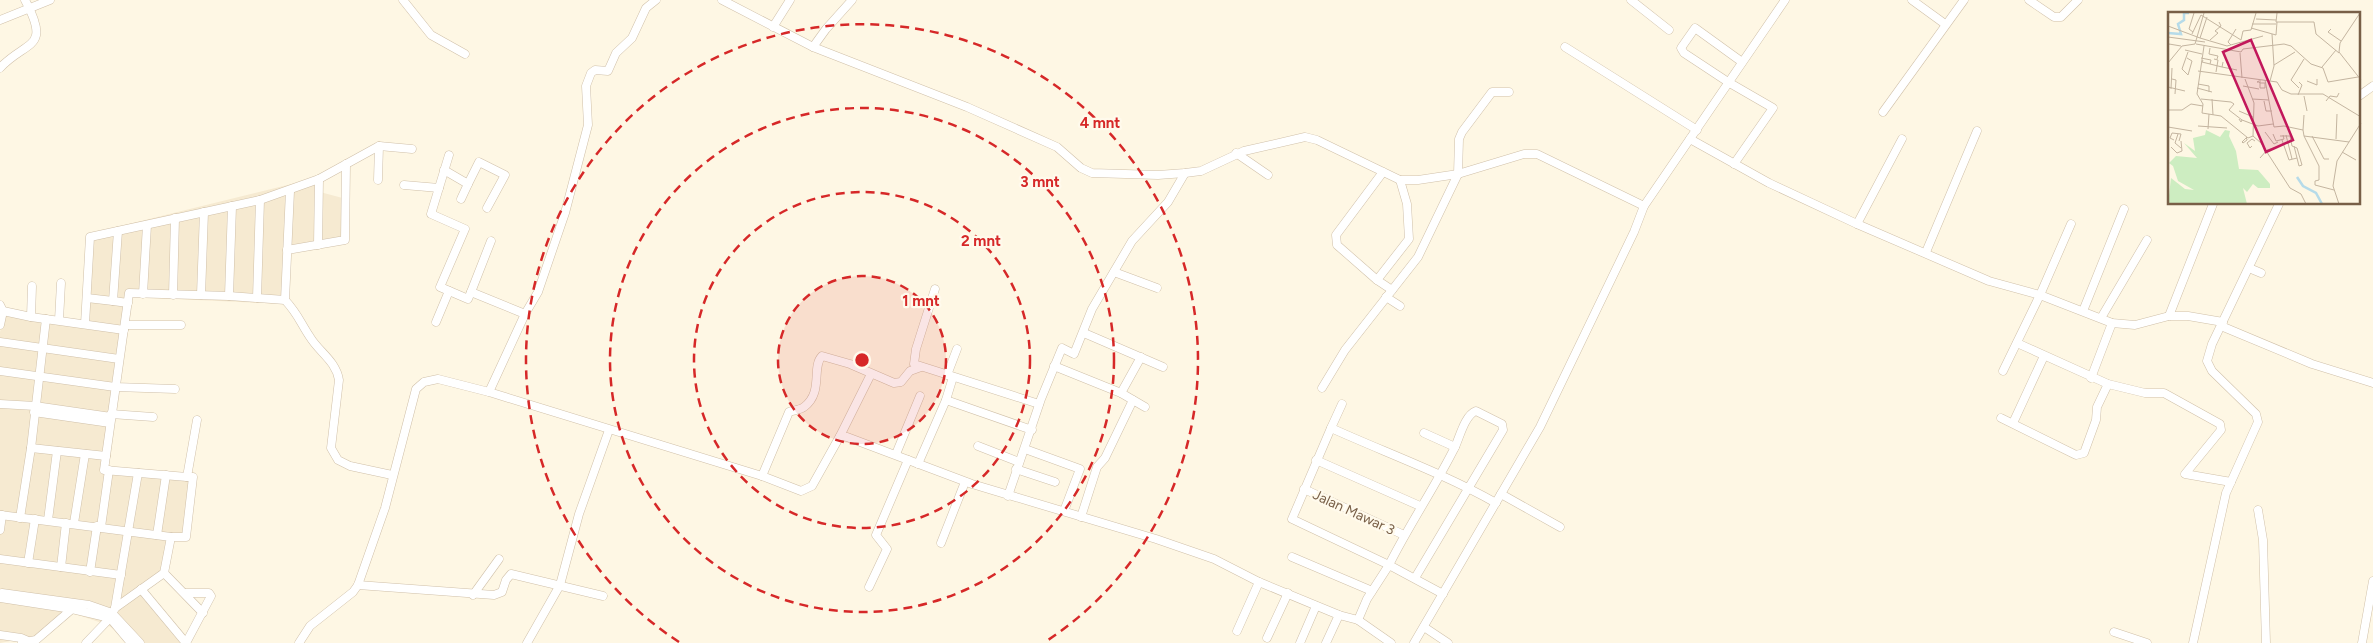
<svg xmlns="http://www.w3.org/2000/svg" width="2373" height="643" font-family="Figtree,sans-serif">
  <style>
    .residential { fill: #f6ead1 }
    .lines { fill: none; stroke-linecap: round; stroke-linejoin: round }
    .minor-casing { stroke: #d0c0a9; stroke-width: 9 }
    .minor { stroke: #fff; stroke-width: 8 }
    .ring { fill: none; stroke: #d62828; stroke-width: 2.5; stroke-dasharray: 9 6 }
    .labels { text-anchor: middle; stroke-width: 4.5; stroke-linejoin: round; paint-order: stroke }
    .street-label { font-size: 14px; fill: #785f47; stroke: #fffaec }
    .inset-river { fill: none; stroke: #b6dbe9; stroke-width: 2.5 }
    .inset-road { fill: none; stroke: #c4b5a0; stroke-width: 1 }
    .view { fill: #c2185b; fill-opacity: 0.15; stroke: #c2185b; stroke-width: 2.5 }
    .inset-edge { fill: none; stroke: #785f47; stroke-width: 2.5 }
    .centre { fill: #d62828; stroke: #fffaec; stroke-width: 2.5 }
    .ring-label { font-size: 15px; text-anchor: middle; font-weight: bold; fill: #d62828; stroke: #fffaec; stroke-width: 4.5; stroke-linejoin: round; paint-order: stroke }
  </style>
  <rect width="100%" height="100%" fill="#fef7e4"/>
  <polygon class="residential" points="320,177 320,192 350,200 346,238 290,248 286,304 132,297 106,467 189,475 191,493 184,534 173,539 163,576 143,588 189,643 131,643 108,625 69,612 40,639 27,638 0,643 0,332 5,315 82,322 86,236 88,234"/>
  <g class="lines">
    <defs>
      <g id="minor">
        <polyline points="403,0 431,35 465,54"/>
        <polyline points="722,0 813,47 967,107 1057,147 1081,168 1092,173 1158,175 1185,173 1201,171 1244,151 1305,137 1317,140 1400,180 1418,180 1458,174 1524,154 1537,154 1644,206"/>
        <polyline points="1631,0 1669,30"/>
        <polyline points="1912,0 1945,24"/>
        <polyline points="2029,0 2054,17 2061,17 2078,0"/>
        <polyline points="0,20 50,0"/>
        <polyline points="773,27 790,0"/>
        <polyline points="813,47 826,29 852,0"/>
        <polyline points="1565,47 1697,130"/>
        <path d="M0,68C26,40 52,50 25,0"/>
        <polyline points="2359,96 2373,86"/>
        <polyline points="1883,112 1964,0"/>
        <polyline points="1690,139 1769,183 1857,224 1989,281 2040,295 2112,323 2135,325 2169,316 2188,316 2223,322"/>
        <polyline points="1236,153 1268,175"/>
        <polyline points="449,155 431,214 465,229 440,287 468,299 471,292"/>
        <polyline points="1734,164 1773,108 1728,82 1684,53 1681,48 1695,28 1742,62"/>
        <polyline points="444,170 468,184 479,162 505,175 487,208"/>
        <polyline points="378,180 379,146"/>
        <polyline points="404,185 439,188"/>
        <path d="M290,191L285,300C298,314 300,322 310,337C319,352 336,361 339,380L331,448L338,460L350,466L392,475"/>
        <polyline points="461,199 468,184"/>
        <polyline points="1857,224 1902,139"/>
        <polyline points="118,231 113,301 128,303"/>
        <polyline points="491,241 471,292 525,314"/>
        <polyline points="318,245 319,179"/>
        <polyline points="287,250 345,240 346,164"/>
        <polyline points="1926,252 1977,131"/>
        <polyline points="2249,268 2261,273"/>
        <polyline points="1114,272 1157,288"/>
        <polyline points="1377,280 1337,245 1336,235 1383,172"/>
        <polyline points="935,289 916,349 914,364 1039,404"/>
        <polyline points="1392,290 1377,280 1409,239 1407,204 1400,180"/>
        <polyline points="143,294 147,225"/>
        <polyline points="173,295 175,218"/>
        <polyline points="201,295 204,212"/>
        <polyline points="229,296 232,206"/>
        <polyline points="1386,297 1400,306"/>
        <polyline points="87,298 113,301"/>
        <polyline points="257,298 260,200"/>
        <polyline points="0,305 3,311 31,317 124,330"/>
        <polyline points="2083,311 2124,209"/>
        <polyline points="2169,316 2213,204"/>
        <polyline points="31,317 32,286"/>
        <polyline points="2101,318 2147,240"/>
        <polyline points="59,320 61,283"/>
        <polyline points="436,322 449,291"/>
        <polyline points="85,324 90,237 260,200 319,179 379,146 412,149"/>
        <polyline points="0,325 3,311"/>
        <polyline points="125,325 181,325"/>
        <polyline points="2221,326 2312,364 2373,383"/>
        <polyline points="1084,333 1163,367"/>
        <polyline points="0,342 119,359"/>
        <polyline points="2017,343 2108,384 2145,393 2164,393 2220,424 2221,430 2185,474 2231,482"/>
        <polyline points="1054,366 1121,393 1145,407"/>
        <polyline points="0,371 115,387 175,389"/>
        <polyline points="2003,371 2040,295 2071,224"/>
        <polyline points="947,375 957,349"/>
        <polyline points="2091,378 2112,323"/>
        <polyline points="1322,388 1345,350 1418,257 1458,174 1459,139 1462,132 1492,92 1509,92"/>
        <polyline points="489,392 525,314 538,292 565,213 588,125 586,86 591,73 595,70 608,71 616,53 632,38 646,8 656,0"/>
        <polyline points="1121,393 1141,357"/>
        <polyline points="946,400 1032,430"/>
        <polyline points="0,404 35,406 111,417"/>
        <polyline points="34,412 110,423"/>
        <polyline points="111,414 153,417"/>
        <polyline points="2001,418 2076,455 2084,453 2096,420 2097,407 2108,384"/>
        <polyline points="2013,423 2044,356"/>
        <polyline points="1331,428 1342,404"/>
        <polyline points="1424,433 1455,447"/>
        <polyline points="840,436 871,374"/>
        <polyline points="978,446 1019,462"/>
        <polyline points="31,448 106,456"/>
        <polyline points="1025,449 1080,469 1064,511"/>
        <polyline points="896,454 920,396"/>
        <polyline points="1316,460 1420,506"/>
        <polyline points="918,464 946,400 953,377"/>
        <polyline points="1016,469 1055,482"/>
        <path d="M762,476L789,412C794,410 800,410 804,407C824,392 811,367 822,356L850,364L894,383L901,382L910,371L921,367"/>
        <polyline points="187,477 104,470 129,293 229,296 285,300"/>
        <polyline points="1304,489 1404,535"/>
        <polyline points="1501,494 1560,527"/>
        <polyline points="1008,496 1041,399 1062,348 1074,354 1092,309 1132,241 1168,202 1185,173"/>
        <polyline points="2258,510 2263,540 2266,643"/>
        <polyline points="0,515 171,537"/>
        <polyline points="1081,517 1097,467 1105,458 1133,400"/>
        <polyline points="20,518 31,448 46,319"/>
        <polyline points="48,520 57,451"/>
        <polyline points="74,523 85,454"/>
        <polyline points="101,527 109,470"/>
        <polyline points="0,530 2,515"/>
        <polyline points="157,535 166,475"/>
        <polyline points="941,543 965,482"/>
        <polyline points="1292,557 1372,591"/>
        <polyline points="0,559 121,575"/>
        <polyline points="28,563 35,519"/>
        <polyline points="61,567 66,523"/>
        <polyline points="90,572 97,526"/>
        <polyline points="164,573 203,613"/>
        <path d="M1415,578L1503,430L1502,424L1476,411C1465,415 1460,436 1455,447C1435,487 1409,525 1389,565L1292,519L1331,428C1384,452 1445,474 1496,503"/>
        <polyline points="358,585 494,595 502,592 506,580 511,574 603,596"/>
        <polyline points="869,587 887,549 876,535 908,460"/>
        <polyline points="141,589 186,643"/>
        <polyline points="2,593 89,605 112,613 140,643"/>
        <polyline points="185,593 209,593 211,596 186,643"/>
        <polyline points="473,595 499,559"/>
        <polyline points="0,598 72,609 110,618 115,608 164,573 171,537 186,537 193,477 187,477 197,420"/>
        <polyline points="115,608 138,473"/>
        <polyline points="1358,620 1391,643"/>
        <polyline points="1424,627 1448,643"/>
        <polyline points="1237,631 1259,582"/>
        <polyline points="2114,632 2147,643"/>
        <polyline points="0,635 21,638 28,641"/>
        <polyline points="1267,638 1288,593"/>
        <polyline points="22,643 36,640 72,609"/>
        <polyline points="86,643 110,618 131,643"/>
        <polyline points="299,643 310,626 353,592 358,585 385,508 416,389 424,382 438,379 489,392 762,476 801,491 812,486 840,436 847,437 972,484 1156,539 1214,559 1259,582 1339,615 1358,620 1367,599 1389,565 1443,594"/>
        <polyline points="527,643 560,585 579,514 609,430"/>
        <polyline points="1300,643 1316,606"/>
        <polyline points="1326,643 1339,615"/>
        <polyline points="1414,643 1540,427 1634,232 1644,206 1785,0"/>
        <polyline points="2193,643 2226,493 2258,422 2256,414 2212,371 2207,361 2212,344 2279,204"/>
        <polyline points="2362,643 2373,581"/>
      </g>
    </defs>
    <use href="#minor" class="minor-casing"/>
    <use href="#minor" class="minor"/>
  </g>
  <circle cx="862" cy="360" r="84" fill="#d62828" fill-opacity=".12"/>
  <g class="ring">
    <circle cx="862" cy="360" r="84"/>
    <circle cx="862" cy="360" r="168"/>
    <circle cx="862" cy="360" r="252"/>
    <path d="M679 642A336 336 0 1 1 1045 642"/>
  </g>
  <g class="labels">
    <g class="street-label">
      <text transform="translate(1354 512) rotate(25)" y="5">Jalan Mawar 3</text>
    </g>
  </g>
  <g transform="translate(2168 12)">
    <rect width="192" height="192" fill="#fef7e4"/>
    <path d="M38,118L52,125L57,118L62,119L61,124L68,139L71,157L90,158L102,172V176H90L85,172L79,180L75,176L79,192H0L3,166L17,177L26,178L10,169L5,154L1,151L8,144L29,146L16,131L27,139L25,126L37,123Z" fill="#cdedc1"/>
    <path class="inset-river" d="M0,21L13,22L10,12L16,8V1H21M129,165L135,174L148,181L154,192"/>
    <path class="inset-road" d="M109,1L108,10H146L148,22L171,41M192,1L172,31L171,40L193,68M88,7L108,8M84,12H108M0,14L32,26L39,5M83,16L108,23L109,10M163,17L160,20L173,29M25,20L21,17L26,1M24,22L33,3L73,28L75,19L83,18L88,1M0,25L37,30M32,26L59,34L95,24M42,28L50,21L47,19L53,14L51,10M28,32L73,40L75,37L116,32L123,34L143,52L155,56L160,70L190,65M63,33L60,30L68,17M36,34L29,82L35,92L34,101L53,104L80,126L85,124M0,35L1,32L13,34M42,36L41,42L50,44L49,47M17,38L34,42M72,41L74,66M19,46L24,49L20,63L14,57L20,40M33,46L43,48L42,52L34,50L35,48M46,47L50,48L48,60M0,51L14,34L27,32L36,1M42,52L54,55L55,50M106,53L127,40M54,55L69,58M154,55L168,38M30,59L109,70L114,78L123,82H155L193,105M4,67L8,68L7,82M77,67L86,91L85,124M97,68L106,115L116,114L135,118L136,124L181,130M91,69L89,70H91L92,71H97V76H92V68M102,69L106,54L104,22M139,69L149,73V67M30,72L41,74V80M75,74L91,77M0,75L17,79M29,76L44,80M131,76L123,68L136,47M3,77L4,56M130,83L134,73L131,70M136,84L139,99M33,87L63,90L66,92L61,98L74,108L73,110L71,107M44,87L45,103M84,87L101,88M96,89L98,99H104M158,89L162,84L169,85L171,81M0,98H14L23,92L35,94M71,99L85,105M74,108L90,114L105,112M30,114L59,116M0,115L24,119M40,117L41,102M135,118L136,103M97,120L106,132L110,130M10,122L7,131L13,136M105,122L108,129L116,127L115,123M118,123L124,147M85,124L93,131L122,176L133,182L138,192M112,124H122L124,134L129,136M136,124L151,154V168M144,124L156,147H161M78,126L79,127V128L75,131L74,130L79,125M168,127L169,102M6,128L2,126L4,121L13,122L11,129M114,128L121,148L129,146M84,134L82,136L79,131L84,127L87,129M126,134L131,154M3,135L9,141L14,139L13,129M129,136L134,153L131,154M174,140L188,148M92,146L99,138L112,134M151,168L147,169V173L166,178M171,192L165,174L169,149L193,111"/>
    <path class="view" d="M83,28L125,128L98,140L55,40Z"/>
    <rect width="192" height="192" class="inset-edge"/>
  </g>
  <circle cx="862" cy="360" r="8" class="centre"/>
  <g class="ring-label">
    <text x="1100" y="128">4 mnt</text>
    <text x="1040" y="187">3 mnt</text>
    <text x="981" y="246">2 mnt</text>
    <text x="921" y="306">1 mnt</text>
  </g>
</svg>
